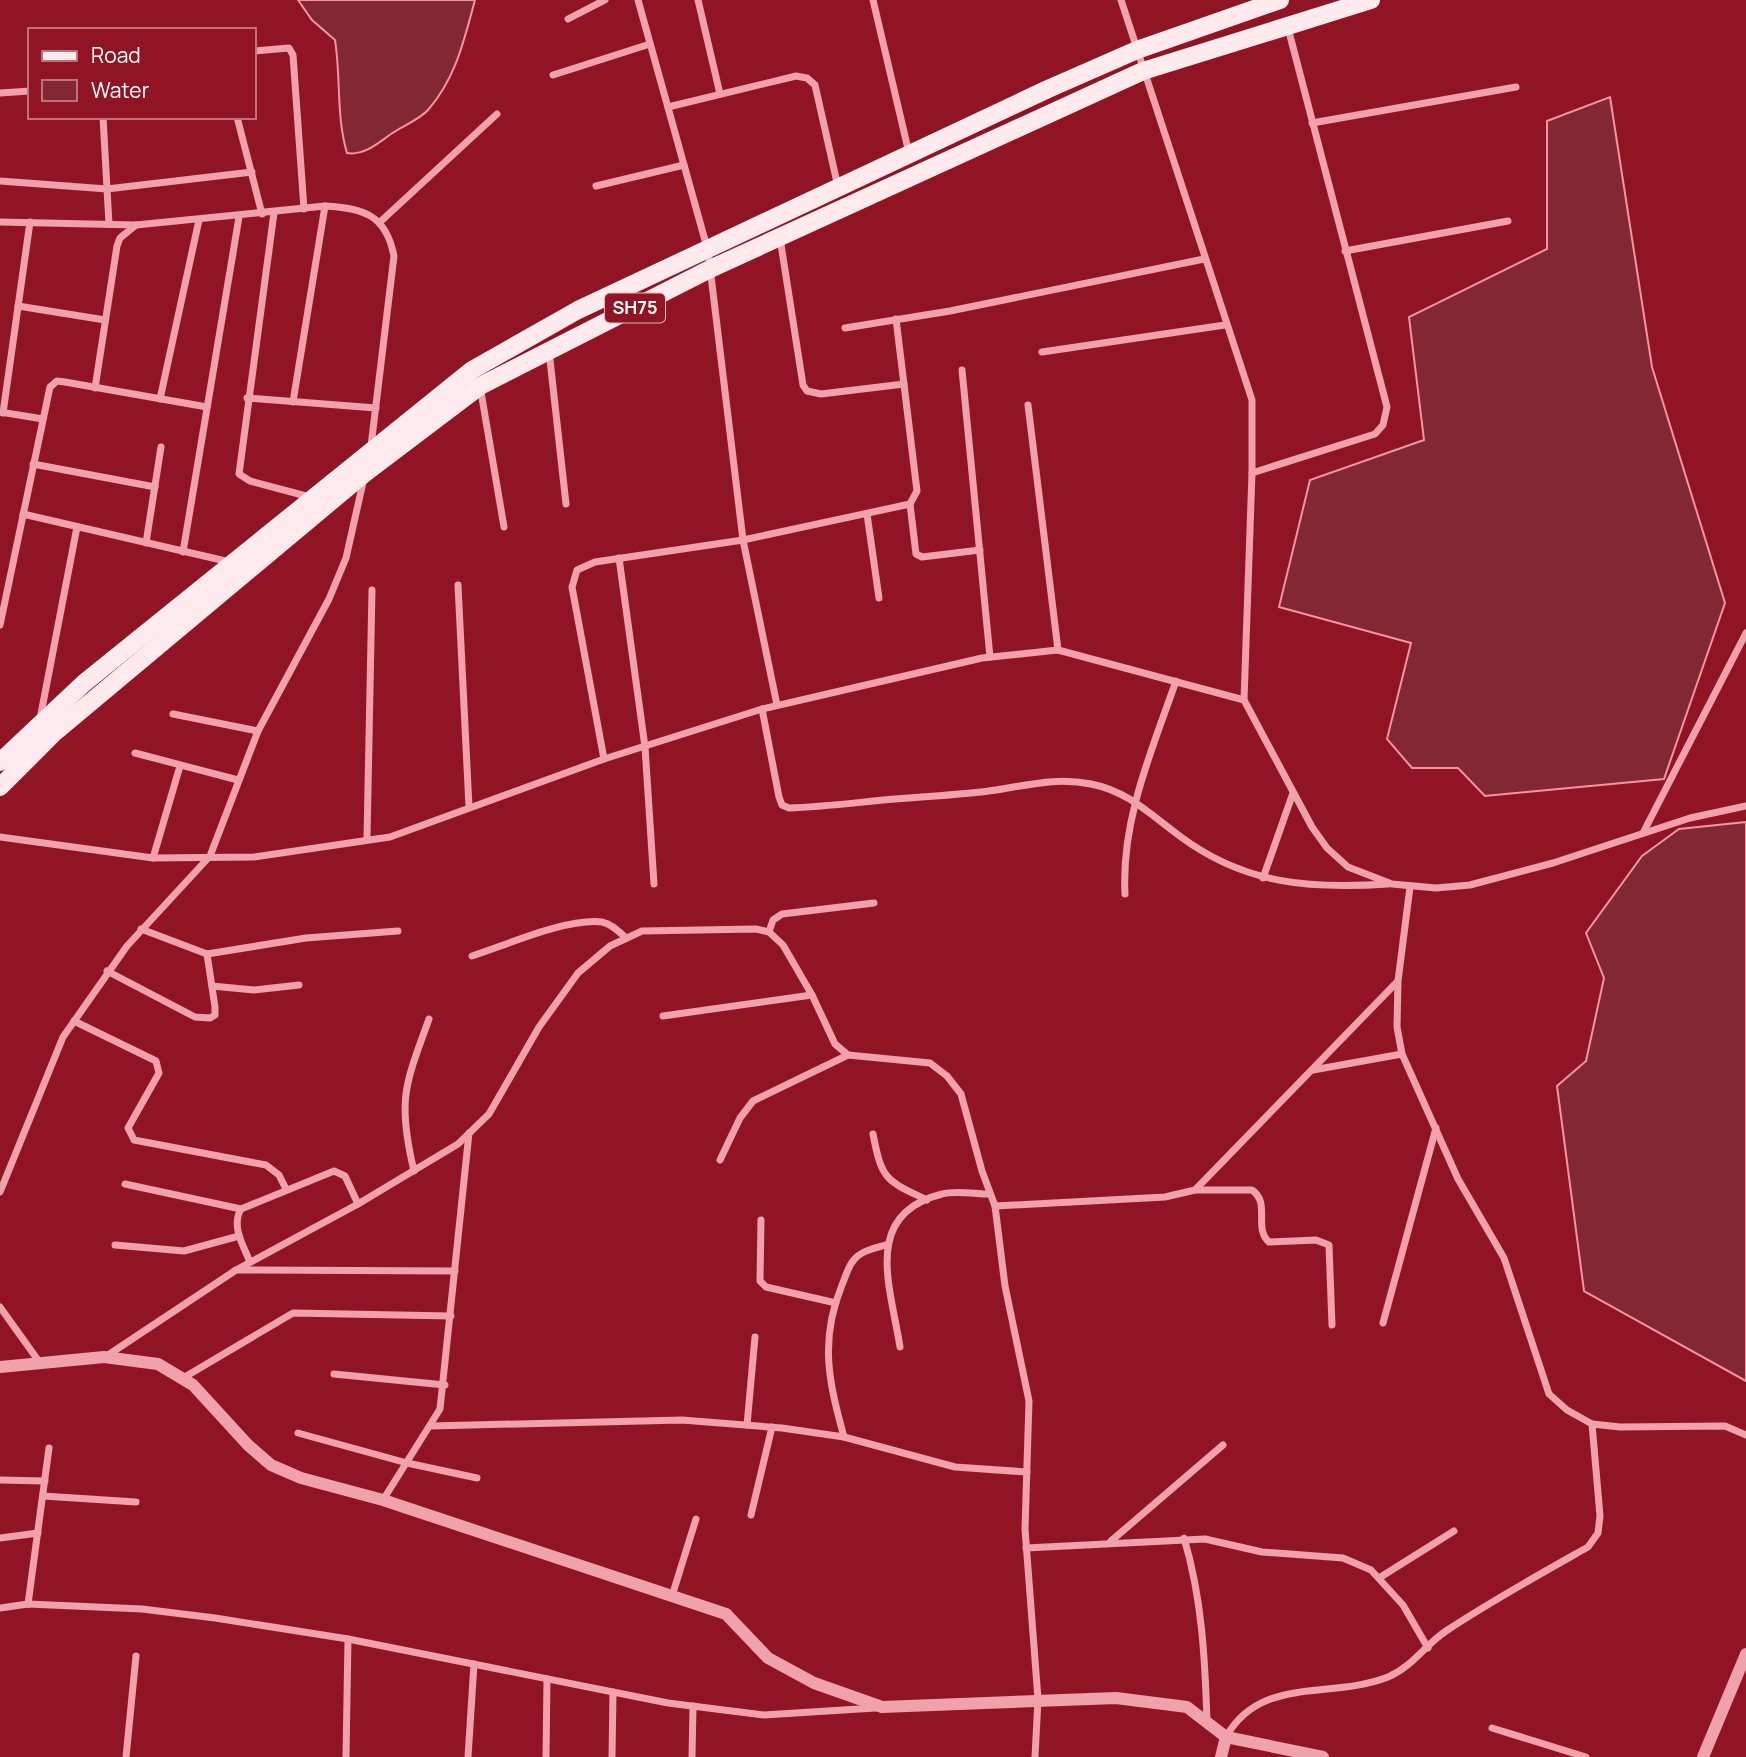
<svg xmlns="http://www.w3.org/2000/svg" width="1746" height="1757" font-family="Manrope,sans-serif">
  <style>
    .water { fill: #832732; stroke: #f493a2; stroke-width: 2 }
    .lines { fill: none; stroke-linecap: round; stroke-linejoin: round }
    .minor { stroke: #f1a1ac; stroke-width: 7 }
    .tertiary { stroke: #f1a1ac; stroke-width: 12 }
    .primary { stroke: #ffebed; stroke-width: 18 }
    .labels { text-anchor: middle; stroke-width: 5; stroke-linejoin: round; paint-order: stroke }
    .shield { fill: #911424; stroke: #deb8bd; stroke-width: 2 }
    .shield-label { font-size: 18px; font-weight: bold; fill: #fff }
  </style>
  <rect width="100%" height="100%" fill="#911424"/>
  <g class="water">
    <path d="M298,0H475C464,40 456,78 428,110C419,120 402,126 391,134C378,143 364,156 347,153C336,116 341,78 335,40L312,20Z"/>
    <polygon points="1610,97 1652,367 1725,603 1664,779 1485,796 1458,768 1412,768 1387,739 1411,643 1279,607 1310,480 1424,440 1409,317 1547,249 1547,121"/>
    <polygon points="1746,822 1746,1381 1584,1291 1557,1086 1586,1061 1604,978 1586,933 1642,856 1679,829"/>
  </g>
  <g class="lines">
    <g class="minor">
      <polyline points="638,0 708,251 743,540 777,705"/>
      <polyline points="698,0 720,94"/>
      <polyline points="873,0 909,153"/>
      <polyline points="1121,0 1252,400 1252,473 1244,700 1312,827 1327,848 1348,867 1392,884 1436,888 1470,885 1553,863 1690,818 1746,806"/>
      <polyline points="568,19 605,0"/>
      <polyline points="254,51 289,48 293,55 304,209"/>
      <polyline points="553,75 650,44"/>
      <polyline points="0,93 30,91"/>
      <polyline points="668,107 796,76 807,78 815,85 838,187"/>
      <polyline points="103,117 109,224"/>
      <polyline points="237,117 262,214"/>
      <polyline points="1312,123 1516,87"/>
      <polyline points="0,181 107,189 252,172"/>
      <polyline points="596,186 684,165"/>
      <polyline points="274,213 239,474 250,481 310,497"/>
      <path d="M0,222L136,225L325,206C364,208 386,215 394,256L371,446"/>
      <polyline points="380,222 497,114"/>
      <polyline points="780,238 803,385 807,391 821,394 904,384"/>
      <polyline points="1345,251 1508,221"/>
      <polyline points="18,306 105,320"/>
      <polyline points="845,328 950,311 1204,259"/>
      <polyline points="549,351 566,504"/>
      <polyline points="1042,352 1225,325"/>
      <polyline points="962,370 990,657"/>
      <polyline points="480,386 504,527"/>
      <polyline points="95,388 117,246 120,238 136,225"/>
      <polyline points="247,398 376,408"/>
      <polyline points="160,399 199,220"/>
      <polyline points="293,402 325,206"/>
      <polyline points="1028,405 1058,650"/>
      <polyline points="0,412 43,419"/>
      <polyline points="3,413 30,222"/>
      <polyline points="33,464 155,487"/>
      <polyline points="1252,473 1375,434 1383,425 1387,407 1288,28"/>
      <polyline points="910,504 916,554 922,557 980,550"/>
      <polyline points="23,514 230,562"/>
      <polyline points="867,514 879,598"/>
      <polyline points="146,543 161,447"/>
      <polyline points="183,552 239,217"/>
      <polyline points="619,558 645,747 654,884"/>
      <polyline points="458,585 469,807"/>
      <polyline points="0,625 50,387 57,381 65,382 207,407"/>
      <path d="M762,709L779,797L782,805L789,808C824,807 860,802 895,799C929,796 963,795 996,790C1029,785 1056,777 1091,784C1128,791 1152,816 1181,837C1246,885 1311,889 1388,884"/>
      <polyline points="173,714 258,731"/>
      <polyline points="40,719 77,527"/>
      <polyline points="135,753 238,780"/>
      <polyline points="604,759 572,587 577,570 595,562 743,540 910,504 917,491 896,319"/>
      <polyline points="1643,833 1746,633"/>
      <polyline points="0,837 153,858 254,857 390,837 604,759 762,709 982,658 1058,650 1244,700"/>
      <polyline points="367,838 372,590"/>
      <polyline points="153,858 180,766"/>
      <polyline points="1263,878 1293,793"/>
      <polyline points="1410,887 1398,981 1397,1027 1402,1054 1458,1179 1504,1258 1549,1394 1567,1410 1592,1424 1620,1427 1725,1426 1746,1435"/>
      <path d="M1125,894C1121,820 1152,750 1176,681"/>
      <polyline points="141,929 207,954 306,938 398,931"/>
      <polyline points="769,932 773,920 782,914 874,903"/>
      <path d="M472,956C507,945 566,918 602,922C612,924 618,931 625,937"/>
      <polyline points="107,971 195,1017 210,1018 215,1015 215,1007 207,954"/>
      <polyline points="212,986 254,990 299,985"/>
      <polyline points="663,1016 812,995"/>
      <polyline points="74,1021 156,1061 159,1073 128,1128 134,1140 266,1165 279,1175 286,1189"/>
      <polyline points="1313,1070 1402,1054"/>
      <path d="M873,1134C882,1181 886,1180 927,1200"/>
      <polyline points="720,1160 740,1118 753,1101 848,1055"/>
      <path d="M414,1171C397,1100 405,1085 429,1019"/>
      <polyline points="125,1184 241,1209"/>
      <path d="M1196,1190H1252C1271,1203 1253,1228 1269,1242L1316,1240L1329,1245L1332,1325"/>
      <polyline points="0,1192 63,1037 127,946 210,856 258,731 329,599 346,558 364,478"/>
      <polyline points="995,1206 1165,1197 1195,1190 1397,982"/>
      <polyline points="761,1220 760,1281 766,1287 836,1303"/>
      <polyline points="115,1245 184,1251 239,1236"/>
      <path d="M250,1262C243,1245 231,1226 241,1209L334,1171L345,1176L358,1204"/>
      <polyline points="236,1270 455,1271"/>
      <polyline points="0,1307 40,1363"/>
      <polyline points="1383,1323 1436,1128"/>
      <path d="M900,1347C891,1288 861,1214 942,1194C956,1190 975,1194 990,1194"/>
      <polyline points="105,1357 236,1270 358,1204 458,1144 489,1114 539,1027 578,973 610,946 642,931 756,929 769,932 783,945 812,995 835,1044 848,1055 930,1063 947,1076 961,1094 982,1171 995,1206 1005,1286 1029,1401 1025,1529 1038,1699 1035,1757"/>
      <polyline points="334,1374 445,1385"/>
      <polyline points="183,1378 293,1313 451,1316"/>
      <polyline points="747,1425 755,1337"/>
      <polyline points="431,1426 682,1420 782,1428 844,1437 955,1467 1027,1472"/>
      <polyline points="298,1433 407,1463 477,1478"/>
      <path d="M844,1437C829,1382 819,1341 842,1285C845,1278 848,1267 853,1261C860,1251 875,1248 886,1245"/>
      <polyline points="0,1480 45,1481"/>
      <polyline points="43,1496 136,1502"/>
      <polyline points="383,1500 440,1409 469,1133"/>
      <polyline points="751,1515 772,1427"/>
      <polyline points="0,1538 38,1533"/>
      <path d="M1184,1538C1202,1598 1205,1659 1207,1721"/>
      <polyline points="1111,1541 1223,1445"/>
      <polyline points="1026,1548 1205,1539 1262,1552 1343,1558 1371,1570 1403,1605 1428,1648"/>
      <polyline points="1379,1578 1454,1531"/>
      <polyline points="672,1596 696,1519"/>
      <polyline points="28,1604 49,1448"/>
      <polyline points="0,1608 28,1604 142,1609 215,1618 348,1639 668,1703 764,1715 875,1708"/>
      <polyline points="1492,1728 1586,1757"/>
      <path d="M1226,1737C1261,1675 1330,1700 1388,1677C1412,1667 1425,1645 1446,1631C1491,1601 1540,1574 1588,1547L1598,1533L1600,1516L1592,1424"/>
      <polyline points="126,1757 136,1656"/>
      <polyline points="346,1757 348,1639"/>
      <polyline points="468,1757 474,1664"/>
      <polyline points="546,1757 547,1679"/>
      <polyline points="612,1757 613,1692"/>
      <polyline points="692,1757 693,1706"/>
    </g>
    <g class="tertiary">
      <polyline points="0,1367 104,1357 158,1364 193,1385 248,1445 271,1465 301,1478 383,1500 726,1614 768,1658 814,1683 882,1707 1116,1698 1187,1707 1226,1737 1323,1757"/>
      <polyline points="1221,1757 1226,1737"/>
      <polyline points="1703,1757 1746,1654"/>
    </g>
    <g class="primary">
      <polyline points="0,762 84,683 472,370 578,310 1048,89 1137,50 1280,0"/>
      <polyline points="0,787 55,732 365,473 480,386 710,269 1143,71 1371,0"/>
    </g>
  </g>
  <g class="labels">
    <rect class="shield" x="605" y="293.5" width="60" height="29" rx="5"/>
    <g class="shield-label">
      <text x="635" y="314">SH75</text>
    </g>
  </g>
  <rect x="28" y="28" width="228" height="91" fill="#911424" stroke="#bd727c" stroke-width="2"/>
  <rect x="42" y="51" width="35" height="10" fill="#ffebed" stroke="#bd727c" stroke-width="2"/>
  <text x="91" y="63" font-size="21" fill="#ffffff">Road</text>
  <rect x="42" y="80" width="35" height="21" fill="#832732" stroke="#bd727c" stroke-width="2"/>
  <text x="91" y="98" font-size="21" fill="#ffffff">Water</text>
</svg>
